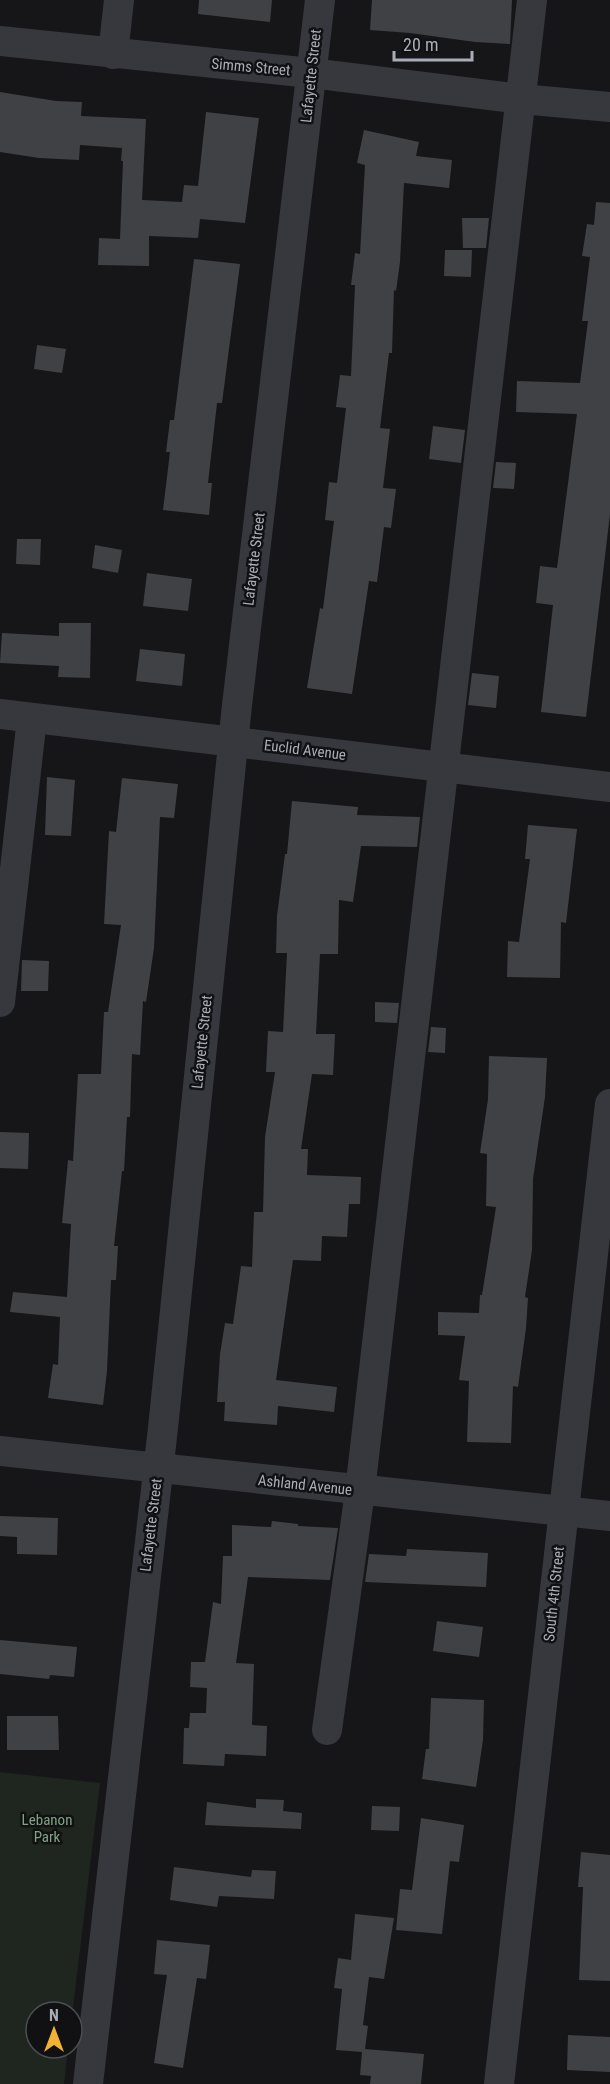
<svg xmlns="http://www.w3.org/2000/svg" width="610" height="2084" font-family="'Roboto Condensed',sans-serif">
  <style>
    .green { fill: #1e261f }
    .building { fill: #404145 }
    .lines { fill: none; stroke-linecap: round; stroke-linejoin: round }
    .minor { stroke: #37383d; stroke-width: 30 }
    .labels { text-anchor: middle; stroke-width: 5; stroke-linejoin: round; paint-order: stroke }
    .street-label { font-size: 15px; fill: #a8adb8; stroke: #111113 }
    .park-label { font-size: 15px; fill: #7fa381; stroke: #111113 }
  </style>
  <rect width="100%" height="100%" fill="#161618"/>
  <polygon class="green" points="0,1772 100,1783 72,2016 72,2012 36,2012 36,2048 68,2048 64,2084 0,2084"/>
  <g class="building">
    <polygon points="199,0 272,0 270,22 198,14"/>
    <polygon points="372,0 512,0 510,44 475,42 410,33 370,30"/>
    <polygon points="0,92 56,101 82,102 81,116 146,119 142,200 182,202 184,185 198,186 206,112 259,118 245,223 200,219 198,238 149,236 149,266 98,265 99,238 120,239 123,161 121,161 122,148 80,145 79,160 39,158 0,152"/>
    <polygon points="364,130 419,142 416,156 452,160 449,188 404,183 400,262 396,291 394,290 392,353 389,353 380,428 390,429 383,488 396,489 391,528 384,527 377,582 369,581 352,694 307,688 320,608 323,609 334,521 325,520 329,482 337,483 346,408 336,407 340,375 351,376 355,285 351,285 355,253 360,254 365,165 357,163"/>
    <polygon points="596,202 610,203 610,514 586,717 541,712 553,605 536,603 540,566 557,568 577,414 516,412 517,381 580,383 588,321 582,321 590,257 582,256 587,224 594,225"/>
    <polygon points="462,218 489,218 486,248 463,248"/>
    <polygon points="445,250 472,250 471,277 444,276"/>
    <polygon points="194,259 240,264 222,403 217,403 208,483 212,483 209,515 163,510 170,452 166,452 170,420 174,420"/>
    <polygon points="37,345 66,349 62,373 34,369"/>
    <polygon points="433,426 465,430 461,463 429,459"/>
    <polygon points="496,462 516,463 514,489 493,488"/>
    <polygon points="17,539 41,539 40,565 16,564"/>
    <polygon points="95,545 122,550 118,573 92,568"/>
    <polygon points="147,573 192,579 188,611 143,606"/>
    <polygon points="59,623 91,623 90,678 58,677 59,666 0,663 2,633 59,636"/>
    <polygon points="140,649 185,654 182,686 136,681"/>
    <polygon points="472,673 499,676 496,708 468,705"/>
    <polygon points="47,777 75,780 71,836 45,835"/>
    <polygon points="122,778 178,784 174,818 160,817 154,948 146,1002 143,1001 140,1055 132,1054 130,1117 127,1117 124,1171 122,1171 114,1246 118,1246 116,1280 111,1280 107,1371 103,1405 48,1398 53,1364 58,1365 60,1317 10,1312 13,1292 67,1297 71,1224 62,1223 68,1160 73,1161 78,1074 101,1074 104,1012 108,1012 121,925 104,924 109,831 116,832"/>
    <polygon points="292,801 358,807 357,815 420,817 417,847 361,846 353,902 339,900 338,954 320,954 316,1034 335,1034 333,1075 312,1074 301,1149 308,1149 307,1175 361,1177 360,1204 349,1204 347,1237 322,1236 321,1261 293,1260 276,1380 337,1387 334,1412 278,1406 277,1425 224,1421 225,1402 217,1402 220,1354 225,1323 233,1324 241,1266 252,1267 254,1212 263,1212 265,1137 275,1072 266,1072 268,1031 283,1032 287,953 276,953 277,916 285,854 287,854"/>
    <polygon points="528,825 577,829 566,923 561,922 560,978 507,977 508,941 519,942 530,859 525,859"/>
    <polygon points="22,960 49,961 48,991 21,991"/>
    <polygon points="375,1002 399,1003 397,1023 375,1022"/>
    <polygon points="431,1027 446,1028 445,1053 428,1052"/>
    <polygon points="489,1056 547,1058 545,1097 533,1179 532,1250 525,1297 528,1298 526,1328 518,1387 513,1386 511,1443 467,1442 469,1381 459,1380 465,1336 438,1335 438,1312 479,1313 480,1295 482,1295 496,1207 486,1206 487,1154 480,1153 488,1099"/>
    <polygon points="0,1132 29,1133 28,1169 0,1168"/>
    <polygon points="0,1516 58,1518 57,1555 17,1554 17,1537 0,1536"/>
    <polygon points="272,1521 298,1524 298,1526 338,1528 330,1580 248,1577 236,1663 254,1664 252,1725 267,1726 266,1756 225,1754 224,1766 183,1764 184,1728 189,1728 190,1713 206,1713 207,1688 190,1687 191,1662 205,1662 213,1602 221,1604 223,1556 232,1556 232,1525 271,1527"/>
    <polygon points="407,1549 488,1553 486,1587 365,1582 369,1554 406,1556"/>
    <polygon points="437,1621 483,1627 479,1657 433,1651"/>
    <polygon points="0,1640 77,1647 74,1677 50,1675 49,1679 0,1674"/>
    <polygon points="431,1698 484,1700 483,1740 476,1787 422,1779 426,1749 429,1749"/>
    <polygon points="7,1716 58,1716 59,1750 7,1750"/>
    <polygon points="256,1799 284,1800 283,1811 302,1813 301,1829 205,1825 207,1802 256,1808"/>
    <polygon points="372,1806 400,1807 399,1831 371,1830"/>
    <polygon points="421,1818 464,1825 459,1862 450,1861 442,1934 396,1930 400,1889 412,1890"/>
    <polygon points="581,1852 610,1855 610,1981 579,1980 583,1887 578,1887"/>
    <polygon points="174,1867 251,1877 252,1870 276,1871 274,1899 219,1896 217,1907 170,1900"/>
    <polygon points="355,1914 394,1918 384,1979 369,1977 363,2025 368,2026 365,2049 424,2054 421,2084 370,2084 371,2076 360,2075 362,2052 336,2050 342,1989 334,1988 338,1958 351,1960"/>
    <polygon points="157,1940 210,1945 206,1979 197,1978 183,2068 154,2063 167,1975 154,1974"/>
    <polygon points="568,2035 610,2037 610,2072 567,2070"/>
  </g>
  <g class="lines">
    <g class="minor">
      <polyline points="0,41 311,73 521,99 610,107"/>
      <polyline points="113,54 119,0"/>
      <polyline points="0,714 610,787"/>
      <polyline points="0,1002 32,718"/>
      <polyline points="0,1451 610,1516"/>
      <polyline points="327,1730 360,1491 532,0"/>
      <polyline points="88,2084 163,1428 237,705 320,0"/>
      <polyline points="499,2084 610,1104"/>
    </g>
  </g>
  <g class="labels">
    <g class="street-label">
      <text transform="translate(251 67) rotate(5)" y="5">Simms Street</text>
      <text transform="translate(311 76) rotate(-84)" y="5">Lafayette Street</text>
      <text transform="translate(254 559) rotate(-83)" y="5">Lafayette Street</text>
      <text transform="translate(305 750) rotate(7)" y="5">Euclid Avenue</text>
      <text transform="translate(202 1042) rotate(-84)" y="5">Lafayette Street</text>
      <text transform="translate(305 1485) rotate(6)" y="5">Ashland Avenue</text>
      <text transform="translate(151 1525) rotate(-83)" y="5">Lafayette Street</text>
      <text transform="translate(554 1594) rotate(-84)" y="5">South 4th Street</text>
    </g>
    <g class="park-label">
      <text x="47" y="1825">Lebanon<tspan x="47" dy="17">Park</tspan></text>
    </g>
  </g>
  <g transform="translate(54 2030)"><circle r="28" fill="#111113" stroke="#4d4f55" stroke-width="1.5"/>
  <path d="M0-4.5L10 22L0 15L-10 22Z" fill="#f2b134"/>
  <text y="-9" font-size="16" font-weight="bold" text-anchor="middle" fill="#a8adb8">N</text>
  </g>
  <path d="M394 51v9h78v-9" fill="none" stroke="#a8adb8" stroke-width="3"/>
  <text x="403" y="51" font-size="18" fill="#a8adb8" stroke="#111113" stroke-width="4.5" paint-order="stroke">20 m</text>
</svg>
